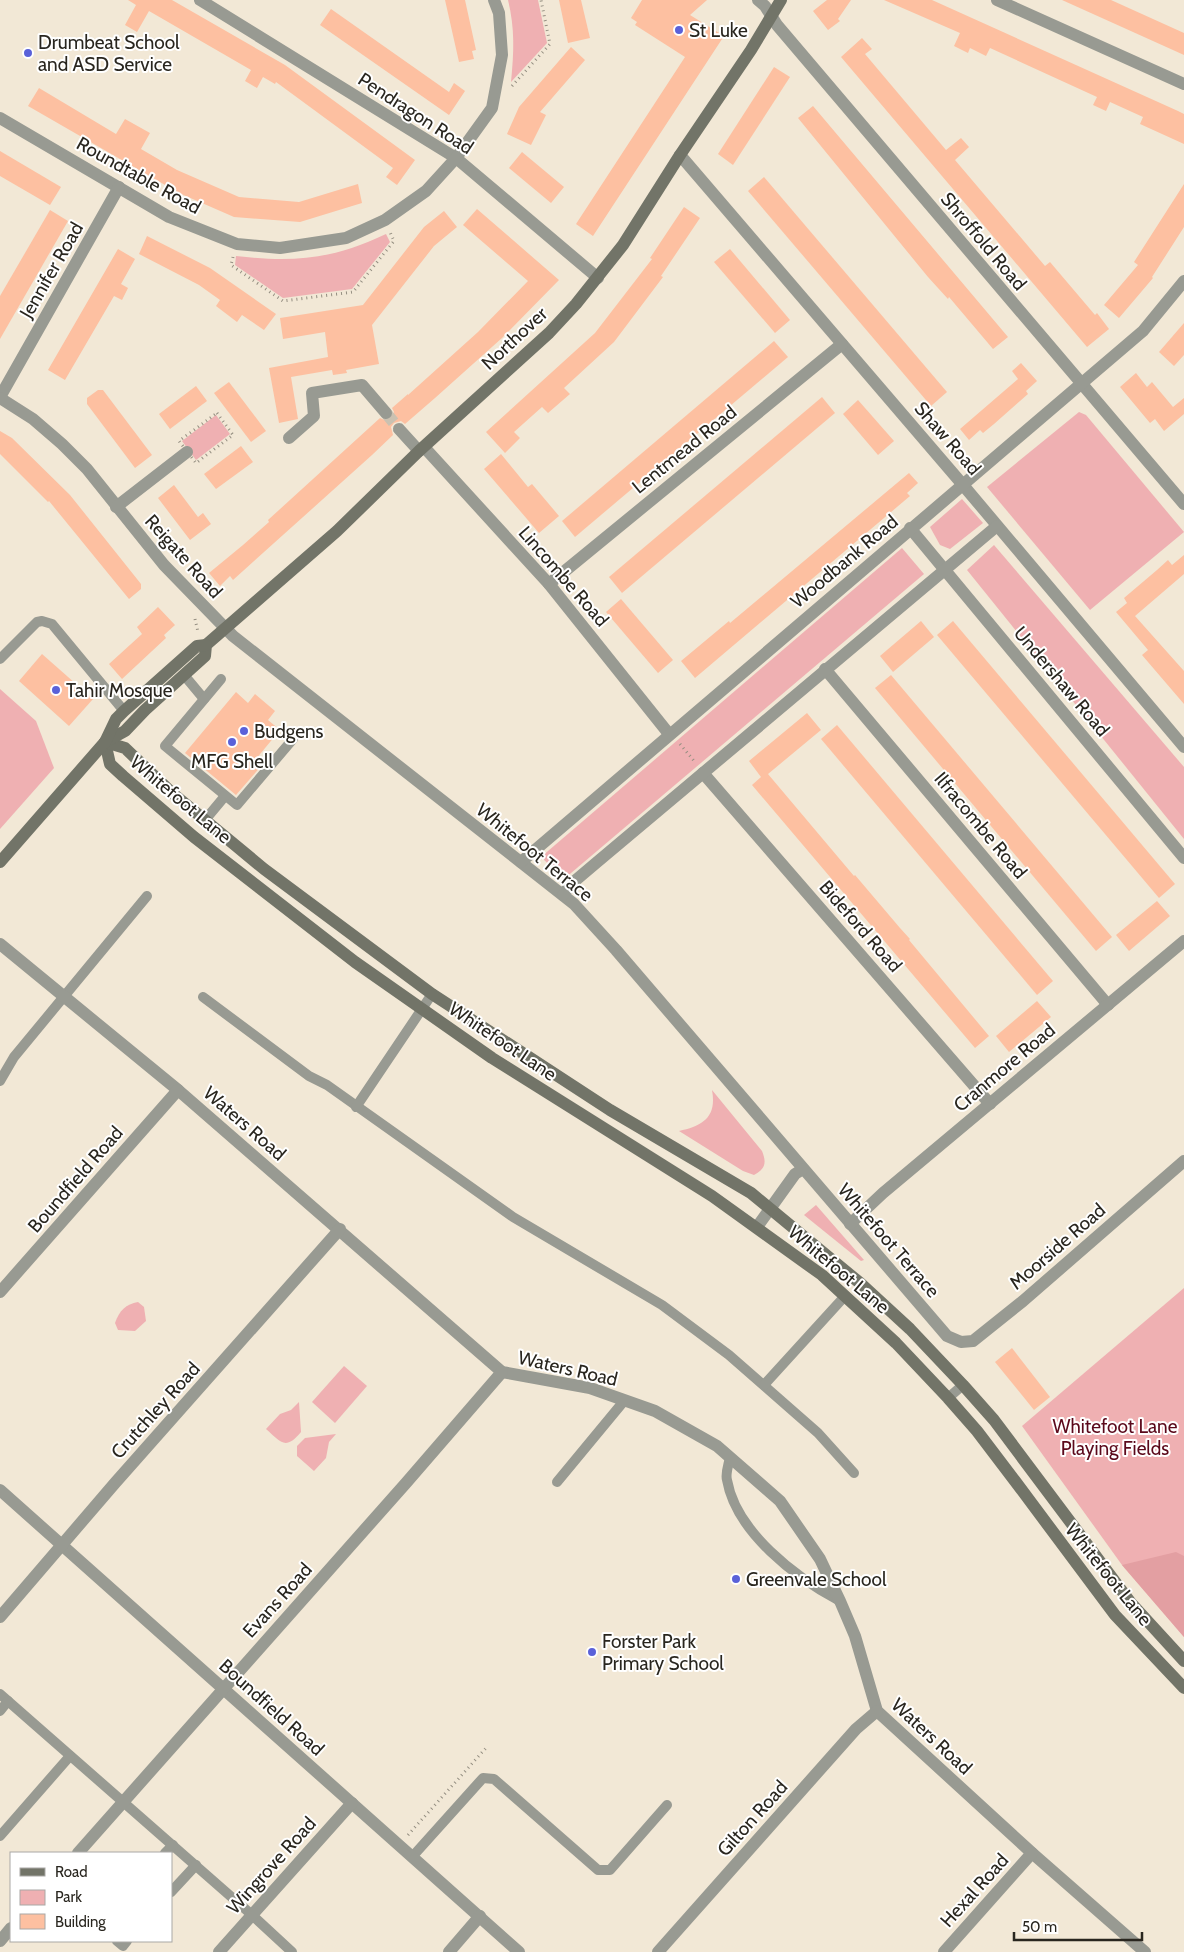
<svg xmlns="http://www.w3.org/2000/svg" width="1184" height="1952" font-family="Cabin,sans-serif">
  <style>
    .green { fill: #efb0b2 }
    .forest { fill: #e39fa2 }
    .building { fill: #fdc0a1 }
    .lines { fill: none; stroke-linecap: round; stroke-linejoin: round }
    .street-tunnel { stroke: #cac1b1; stroke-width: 12; stroke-dasharray: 12 6; stroke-linecap: butt }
    .path { stroke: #948e81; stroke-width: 3; stroke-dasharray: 1 4; stroke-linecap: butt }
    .lane { stroke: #989a92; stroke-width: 10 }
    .street { stroke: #989a92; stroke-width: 12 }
    .secondary { stroke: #727468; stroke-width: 12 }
    .poi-dot { fill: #5a61d9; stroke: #fff; stroke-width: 2 }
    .labels { text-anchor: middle; stroke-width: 4; stroke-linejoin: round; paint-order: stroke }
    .poi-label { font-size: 19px; fill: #29261f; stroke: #fff; text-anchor: start }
    .street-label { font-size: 19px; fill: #29261f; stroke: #fff }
    .park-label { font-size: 19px; fill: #5b091b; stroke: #fff }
  </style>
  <rect width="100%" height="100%" fill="#f2e8d6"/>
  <g class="green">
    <path d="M508,0H538L547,43L511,82C514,52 515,29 508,0Z"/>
    <path d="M386,234L390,242L352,289L283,298L235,265L236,256C295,263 333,259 386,234Z"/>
    <polygon points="1079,412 1086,415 1184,532 1090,610 987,487"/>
    <polygon points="216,415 230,434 196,460 182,441"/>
    <polygon points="962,499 983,523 950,549 940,545 930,527"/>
    <polygon points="994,545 1184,767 1184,839 967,570"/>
    <polygon points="902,548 924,574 564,879 541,857"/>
    <polygon points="0,689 36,721 54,768 0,829"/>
    <path d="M712,1090L762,1151C767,1163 765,1169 754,1175L743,1171L679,1131C703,1126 717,1117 712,1090Z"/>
    <polygon points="816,1205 864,1260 861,1261 804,1215"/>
    <polygon points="1184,1288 1184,1637 1122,1565 1022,1426"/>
    <path d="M138,1302L144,1307L146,1321L135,1331L118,1330L115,1323C119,1311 126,1304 138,1302Z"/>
    <polygon points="344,1366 367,1386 335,1423 312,1402"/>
    <path d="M299,1402L301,1432C285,1451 281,1442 266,1429L280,1414L291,1410Z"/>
    <polygon points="336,1434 329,1442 326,1458 314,1471 297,1456 297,1446 305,1438"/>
  </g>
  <polygon class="forest" points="1176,1552 1184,1556 1184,1637 1122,1565"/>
  <g class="building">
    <polygon points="128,0 172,0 285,65 415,160 397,185 386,177 393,168 276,82 275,84 263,77 257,88 245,81 251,70 149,11 137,32 125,25 136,5"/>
    <polygon points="445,0 465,0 476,50 472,51 474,59 459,62"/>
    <polygon points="559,0 581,0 590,38 568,43"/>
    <polygon points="642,0 707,0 690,15 724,36 593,236 576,224 685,57 635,25 637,22 631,18"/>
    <polygon points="827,0 851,0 838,19 840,21 828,30 813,11"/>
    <polygon points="884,0 932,0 1178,111 1184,114 1184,144 1140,124 1143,117 1110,102 1106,111 1093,105 1097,97 990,48 986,56 970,48 968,53 954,46 960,33"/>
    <polygon points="1062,0 1111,0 1184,33 1184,55"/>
    <polygon points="331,9 449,92 454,83 465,91 449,115 320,25"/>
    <polygon points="862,38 872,49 865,54 946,150 961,138 969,147 955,160 1045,266 1050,262 1095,315 1097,313 1109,329 1087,347 841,57"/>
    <polygon points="571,47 585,60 540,112 546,115 531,145 507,134 519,107"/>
    <polygon points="774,67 790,77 733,165 718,154"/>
    <polygon points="39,88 116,134 125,119 150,133 141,149 177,170 239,197 299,202 358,184 362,203 300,222 234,217 179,193 28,106"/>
    <polygon points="813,106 1008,337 993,349 949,297 948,299 928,277 798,118"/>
    <polygon points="0,151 61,187 50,205 0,176"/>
    <polygon points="522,152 564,187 551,203 509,168"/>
    <polygon points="764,177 947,392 931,406 748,191"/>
    <polygon points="1184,184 1184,227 1152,277 1153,278 1119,318 1104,305 1138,265 1134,262"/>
    <polygon points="684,207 700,218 661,276 663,277 614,342 564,388 570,394 548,413 542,407 514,432 520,438 505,453 486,432 595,333 652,259 650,258"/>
    <polygon points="477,209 559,280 502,338 435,398 405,424 401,421 394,423 391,427 393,435 372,455 233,580 230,576 220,586 209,573 243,545 269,522 268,520 380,418 387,421 392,419 394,412 392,408 408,394 408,395 478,332 528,281 463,225"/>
    <polygon points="50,210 68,221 0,339 0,296"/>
    <polygon points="444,211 457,227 434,246 372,325 379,364 346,370 347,373 333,375 332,370 291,377 298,419 279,423 269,368 328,357 325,332 283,339 280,318 363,305 424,227"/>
    <polygon points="147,236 210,268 276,314 264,330 242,315 237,322 216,306 220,300 199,285 139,254"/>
    <polygon points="118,249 135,259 121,284 128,288 122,300 114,296 65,380 48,370"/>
    <polygon points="730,249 790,320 775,333 714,262"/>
    <polygon points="1184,323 1184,355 1174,366 1159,352"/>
    <polygon points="774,341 788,357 575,537 562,521"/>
    <polygon points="1021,363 1037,381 1026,391 1028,394 994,424 983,433 980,430 969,440 960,429 1018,379 1012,371"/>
    <polygon points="1136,373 1147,387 1152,382 1173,407 1184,398 1184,414 1164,431 1155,419 1150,423 1120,387"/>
    <polygon points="229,382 266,431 251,442 214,393"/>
    <polygon points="196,386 207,401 170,429 159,414"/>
    <polygon points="98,390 103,390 152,455 135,468 87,404 87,398"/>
    <polygon points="822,397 835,413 622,593 609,577"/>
    <polygon points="858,400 894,441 878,455 843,414"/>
    <polygon points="0,431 12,438 70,495 141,584 141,589 129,599 49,501 48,502 0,454"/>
    <polygon points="241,446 253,462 216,489 204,474"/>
    <polygon points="501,454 528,487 532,484 559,516 539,533 484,469"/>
    <polygon points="909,473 918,483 907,493 910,496 695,678 681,661 729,621 730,623"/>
    <polygon points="174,485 198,517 203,513 211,524 190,540 158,498"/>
    <polygon points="1184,555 1184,574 1135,616 1184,671 1184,704 1142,655 1148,650 1116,612 1127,603 1124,598 1157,570 1168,560 1172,565"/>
    <polygon points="621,599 673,660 658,673 606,612"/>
    <polygon points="158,607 175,625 164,635 166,638 122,679 109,664 142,634 137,627"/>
    <polygon points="921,621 934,637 893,672 880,656"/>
    <polygon points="953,621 1175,884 1159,898 937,635"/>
    <polygon points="42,654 93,699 69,726 19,681"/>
    <polygon points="891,675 1112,937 1096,951 875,688"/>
    <polygon points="236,692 248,703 255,694 275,711 268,720 280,730 256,759 263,764 236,795 185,753"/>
    <polygon points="807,713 821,730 768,774 854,876 855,875 900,928 910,939 909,940 989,1036 975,1048 752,785 761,777 749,761"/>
    <polygon points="837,725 1053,981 1037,995 821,739"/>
    <polygon points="1157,901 1170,916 1129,951 1116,935"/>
    <polygon points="1037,1001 1051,1017 1009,1052 996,1036"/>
    <polygon points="1012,1348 1050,1397 1034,1410 995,1362"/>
  </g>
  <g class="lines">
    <polyline class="street-tunnel" points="386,413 399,429"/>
    <g class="path">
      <polyline points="512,86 550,44 541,0"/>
      <polyline points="233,257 231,265 283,301 353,292 394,241 390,232"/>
      <polygon points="217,413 233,435 196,463 179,441"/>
      <polyline points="195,619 198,632"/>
      <polyline points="680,744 695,762"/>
      <polyline points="408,1835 486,1748"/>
    </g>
    <g class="lane">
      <polyline points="0,659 37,622 42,621 52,624 124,711"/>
      <polyline points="184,675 204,699"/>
      <polyline points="221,679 165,746 237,805 293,739"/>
      <polyline points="205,820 225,796"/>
      <polyline points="203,997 309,1076 327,1085 513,1217 662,1305 729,1355 818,1433 854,1473"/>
      <polyline points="0,1081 14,1057 147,896"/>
      <polyline points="356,1107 432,994"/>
      <polyline points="764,1385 845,1296"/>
      <polyline points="948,1398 963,1385"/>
      <path d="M730,1457C729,1464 725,1473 727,1480C736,1532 796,1578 840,1601"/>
      <polyline points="557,1482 624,1401"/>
      <polyline points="0,1694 252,1915 292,1952"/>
      <polyline points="0,1711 8,1701"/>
      <polyline points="0,1836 70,1756"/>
      <polyline points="165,1853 173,1845"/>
      <polyline points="412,1857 483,1778 494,1779 598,1870 610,1870 667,1805"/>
      <polyline points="171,1892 196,1865"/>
      <polyline points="117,1941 123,1946 127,1941"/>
    </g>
    <g class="street">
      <polyline points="200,0 456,158 598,278"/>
      <polyline points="758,0 765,6 777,25 1184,504"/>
      <polyline points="997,0 1184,84"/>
      <polyline points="0,118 169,217 237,244 280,248 346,238 385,220 426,191 456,158 492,108 502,55 499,13 494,0"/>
      <polyline points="680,155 963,485 1184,747"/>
      <polyline points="0,397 119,187"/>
      <polyline points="0,398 33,419 62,444 87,469 164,565 233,636 574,904 616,950 947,1336 961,1342 973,1341 1023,1301 1184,1161"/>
      <polyline points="399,429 419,451"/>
      <polyline points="289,438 314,416 312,393 362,385 386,413"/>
      <polyline points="424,447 549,584 669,734"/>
      <polyline points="116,507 187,452"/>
      <polyline points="910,528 1184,858"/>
      <polyline points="549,584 842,344"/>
      <polyline points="825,669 1108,1005"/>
      <polyline points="703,773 990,1104"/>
      <polyline points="521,862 1143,331 1184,281"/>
      <polyline points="563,895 570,885 596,863 997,526"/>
      <polyline points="0,944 178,1090 502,1372 590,1388 655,1411 717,1446 780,1501 820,1559 840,1601 855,1636 877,1711 1032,1853 1145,1952"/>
      <polyline points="850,1224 883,1193 1184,941"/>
      <polyline points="757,1227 795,1174 803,1169"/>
      <polyline points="0,1292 178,1090"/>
      <polyline points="0,1490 519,1952"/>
      <polyline points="0,1617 115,1483 340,1229"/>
      <polyline points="78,1853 406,1483 502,1372"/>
      <polyline points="0,1941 11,1928"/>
      <polyline points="219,1952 352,1803"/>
      <polyline points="449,1952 480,1916"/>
      <polyline points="658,1952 856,1729 877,1711"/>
      <polyline points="944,1952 1032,1853"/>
    </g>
    <g class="secondary">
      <polyline points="105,742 110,764 123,776 194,837 355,962 492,1058 712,1196 822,1275 896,1343 948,1398 977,1431 1015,1481 1115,1615 1184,1688"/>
      <polyline points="105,742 125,748 171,792 264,869 432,994 610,1110 751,1193 860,1283 910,1329 963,1385 994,1420 1131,1603 1184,1661"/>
      <polyline points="105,742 125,731 145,710 205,656 206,645 337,531 419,451 549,333 576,304 623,245 680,155 751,50 781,0"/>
      <polyline points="0,862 105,742 116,719 124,711 197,646 206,645"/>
    </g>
  </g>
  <g class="poi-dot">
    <circle cx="679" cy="30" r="5"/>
    <circle cx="28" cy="53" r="5"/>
    <circle cx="56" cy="690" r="5"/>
    <circle cx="244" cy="731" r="5"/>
    <circle cx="232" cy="742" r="5"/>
    <circle cx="736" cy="1579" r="5"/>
    <circle cx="592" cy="1652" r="5"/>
  </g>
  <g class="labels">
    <g class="poi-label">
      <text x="689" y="37">St Luke</text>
      <text x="38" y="49">Drumbeat School<tspan x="38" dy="22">and ASD Service</tspan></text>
      <text x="66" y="697">Tahir Mosque</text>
      <text x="254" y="738">Budgens</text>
      <text x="232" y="768" text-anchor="middle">MFG Shell</text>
      <text x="746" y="1586">Greenvale School</text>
      <text x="602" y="1648">Forster Park<tspan x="602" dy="22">Primary School</tspan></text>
    </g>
    <g class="street-label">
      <text transform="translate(416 113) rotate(33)" y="7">Pendragon Road</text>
      <text transform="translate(139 175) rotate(29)" y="7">Roundtable Road</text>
      <text transform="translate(984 241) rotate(50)" y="7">Shroffold Road</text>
      <text transform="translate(51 270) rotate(-60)" y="7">Jennifer Road</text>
      <text transform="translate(514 338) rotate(-43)" y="7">Northover</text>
      <text transform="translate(948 438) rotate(49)" y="7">Shaw Road</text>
      <text transform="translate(684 449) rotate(-39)" y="7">Lentmead Road</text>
      <text transform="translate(184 556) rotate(48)" y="7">Reigate Road</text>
      <text transform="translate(844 561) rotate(-40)" y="7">Woodbank Road</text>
      <text transform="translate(564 576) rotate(49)" y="7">Lincombe Road</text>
      <text transform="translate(1062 681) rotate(50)" y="7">Undershaw Road</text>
      <text transform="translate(181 799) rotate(40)" y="7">Whitefoot Lane</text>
      <text transform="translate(981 825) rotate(50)" y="7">Ilfracombe Road</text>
      <text transform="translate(535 852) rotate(39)" y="7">Whitefoot Terrace</text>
      <text transform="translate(861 926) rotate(49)" y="7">Bideford Road</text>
      <text transform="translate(503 1041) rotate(34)" y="7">Whitefoot Lane</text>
      <text transform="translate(1004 1067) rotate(-40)" y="7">Cranmore Road</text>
      <text transform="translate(245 1123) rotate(41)" y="7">Waters Road</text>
      <text transform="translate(75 1179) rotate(-49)" y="7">Boundfield Road</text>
      <text transform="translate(889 1240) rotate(49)" y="7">Whitefoot Terrace</text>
      <text transform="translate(1057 1246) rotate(-41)" y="7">Moorside Road</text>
      <text transform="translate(839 1269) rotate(40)" y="7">Whitefoot Lane</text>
      <text transform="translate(568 1368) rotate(13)" y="7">Waters Road</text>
      <text transform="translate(155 1410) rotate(-48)" y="7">Crutchley Road</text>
      <text transform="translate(1109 1574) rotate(51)" y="7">Whitefoot Lane</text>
      <text transform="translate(277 1600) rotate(-48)" y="7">Evans Road</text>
      <text transform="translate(272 1707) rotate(42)" y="7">Boundfield Road</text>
      <text transform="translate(932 1736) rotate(43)" y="7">Waters Road</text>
      <text transform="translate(752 1818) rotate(-48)" y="7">Gilton Road</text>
      <text transform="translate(271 1865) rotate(-48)" y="7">Wingrove Road</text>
      <text transform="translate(974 1890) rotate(-48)" y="7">Hexal Road</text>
    </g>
    <g class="park-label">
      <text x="1115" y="1433">Whitefoot Lane<tspan x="1115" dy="22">Playing Fields</tspan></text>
    </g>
  </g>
  <rect x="10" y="1852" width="162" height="90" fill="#ffffff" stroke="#a9a8a5"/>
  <rect x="20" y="1868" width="25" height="8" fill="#727468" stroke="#a9a8a5"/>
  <text x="55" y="1877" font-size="15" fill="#29261f">Road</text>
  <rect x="20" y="1890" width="25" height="15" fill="#efb0b2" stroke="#a9a8a5"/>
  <text x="55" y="1902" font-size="15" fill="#29261f">Park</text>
  <rect x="20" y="1914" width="25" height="15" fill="#fdc0a1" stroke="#a9a8a5"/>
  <text x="55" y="1927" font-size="15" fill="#29261f">Building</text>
  <path d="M1014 1932v8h128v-8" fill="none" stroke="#29261f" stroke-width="2.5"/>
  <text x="1022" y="1932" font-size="15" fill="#29261f" stroke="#ffffff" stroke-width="4" paint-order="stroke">50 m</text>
</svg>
